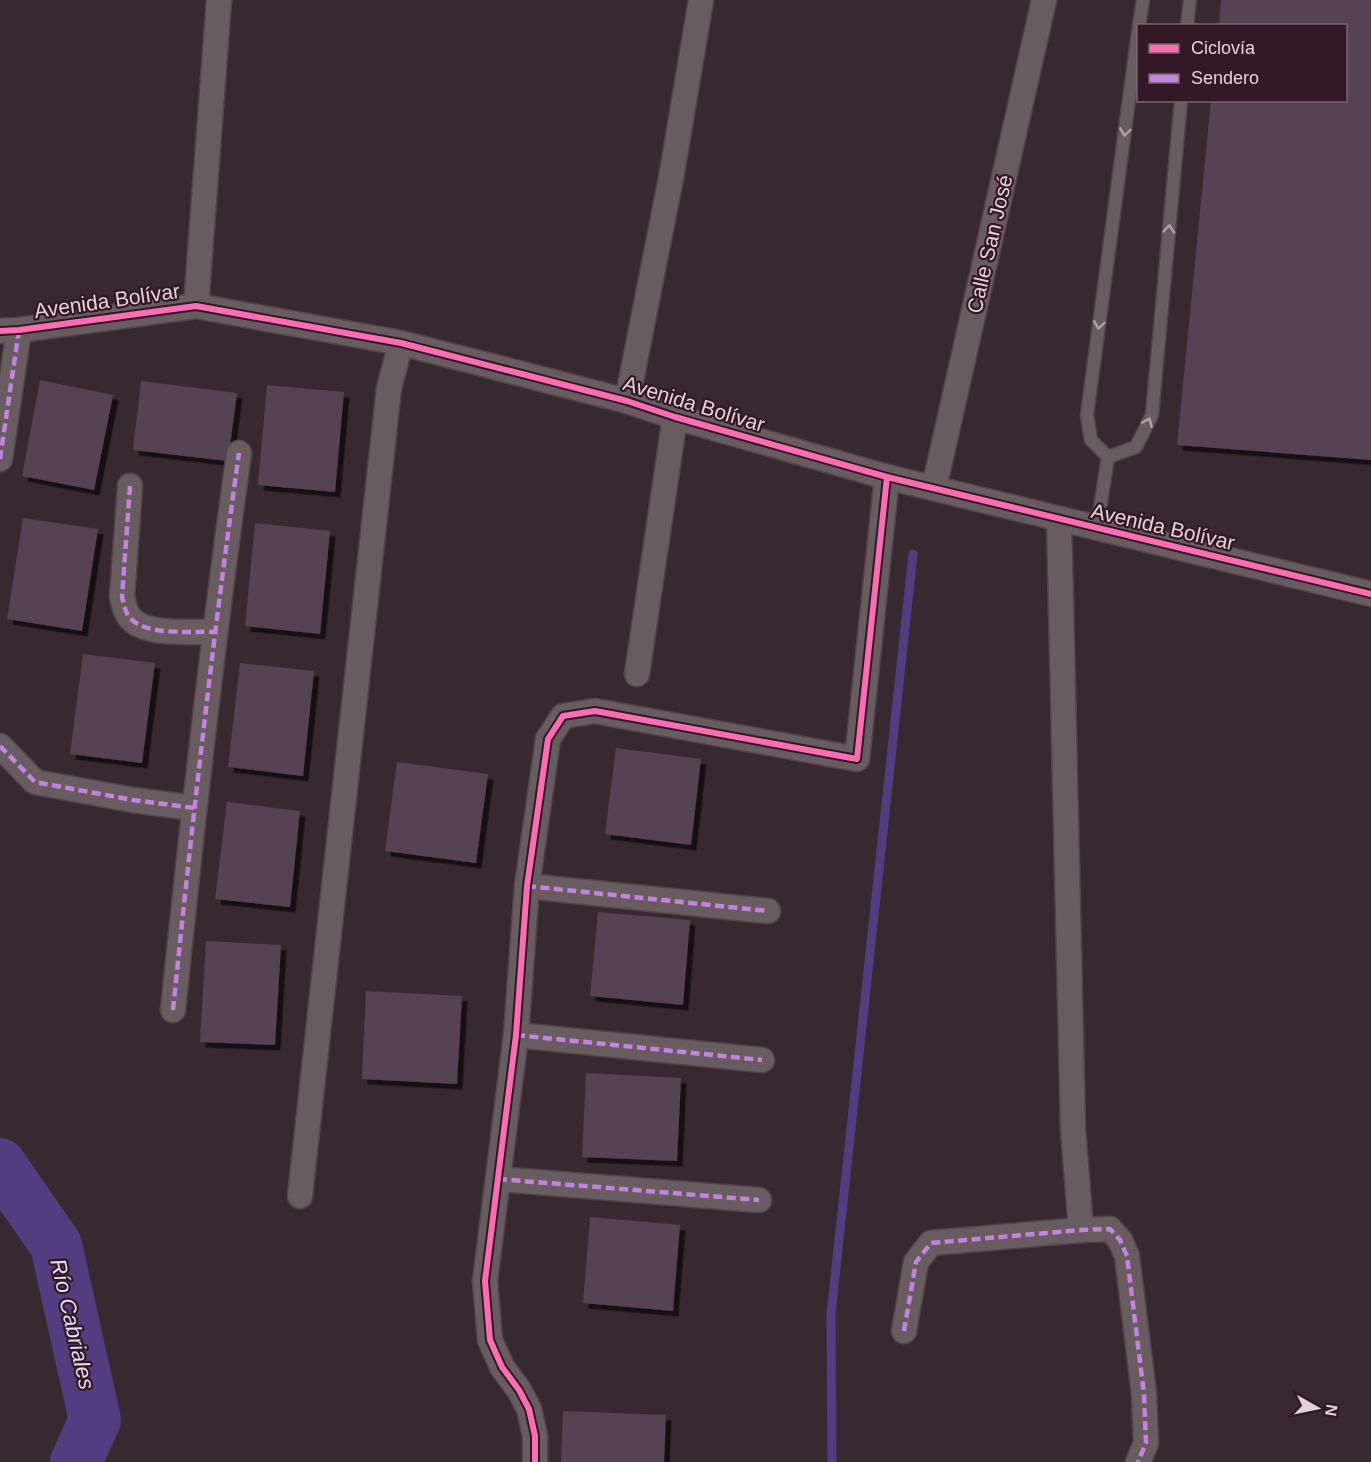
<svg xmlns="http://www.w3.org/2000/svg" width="1371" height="1462" font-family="Arial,sans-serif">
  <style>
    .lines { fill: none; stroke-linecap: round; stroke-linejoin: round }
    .stream { stroke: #533c7f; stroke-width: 9 }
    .river { stroke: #533c7f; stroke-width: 52 }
    .building { fill: #544252; filter: url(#shadow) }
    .service-casing { stroke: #52454a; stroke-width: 15 }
    .minor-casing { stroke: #52454a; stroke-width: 27 }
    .service { stroke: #685c61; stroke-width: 12 }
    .minor { stroke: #685c61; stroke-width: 24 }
    .quiet { stroke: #c483df; stroke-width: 4.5; stroke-dasharray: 9 4.5; stroke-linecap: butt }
    .cycleway-casing { stroke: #331925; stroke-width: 10 }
    .cycleway { stroke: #f96db3; stroke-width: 6 }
    .oneway { stroke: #b2a2a8 }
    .labels { text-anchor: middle; stroke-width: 4.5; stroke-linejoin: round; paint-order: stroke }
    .street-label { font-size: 21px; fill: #e4d1d8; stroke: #331925 }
    .water-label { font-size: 22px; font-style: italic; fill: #e0dbf0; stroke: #331925 }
  </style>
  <defs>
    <filter id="shadow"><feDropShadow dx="5.5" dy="5.5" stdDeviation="0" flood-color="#0009"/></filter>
  </defs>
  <rect width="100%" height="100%" fill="#382930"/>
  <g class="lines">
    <polyline class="stream" points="832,1462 831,1314 913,554"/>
    <polyline class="river" points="0,1164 56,1245 95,1420 76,1462"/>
  </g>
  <g class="building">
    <polygon points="1221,0 1371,0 1371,460 1177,445 1211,100 1346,100 1346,26 1219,26"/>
    <polygon points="40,380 113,395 94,490 22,476"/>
    <polygon points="141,381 237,393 228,461 133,450"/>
    <polygon points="267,385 344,392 335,492 258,485"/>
    <polygon points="23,518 98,529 82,631 7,619"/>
    <polygon points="255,523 330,531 320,634 245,626"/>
    <polygon points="83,654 155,663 142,763 70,754"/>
    <polygon points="240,663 314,671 303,776 228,767"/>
    <polygon points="616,748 701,759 691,845 605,834"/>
    <polygon points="397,762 488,774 476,863 385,851"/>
    <polygon points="227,802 300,811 290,907 215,899"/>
    <polygon points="598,912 690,920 683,1005 590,996"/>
    <polygon points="206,941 281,945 275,1045 200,1042"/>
    <polygon points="366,991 462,996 457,1084 362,1079"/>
    <polygon points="586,1073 681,1078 677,1161 582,1157"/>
    <polygon points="590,1217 680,1225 673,1311 583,1303"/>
    <polygon points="563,1411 666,1415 664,1462 561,1462"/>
  </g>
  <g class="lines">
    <defs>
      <g id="service">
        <polyline points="1139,26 1143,0"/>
        <polyline points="1187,26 1190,0"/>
        <polyline points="1108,457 1091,440 1087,415 1138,32"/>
        <polyline points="1108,457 1136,447 1152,415 1181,100"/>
        <polyline points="1097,528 1108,457"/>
      </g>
      <g id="minor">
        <polyline points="196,306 219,0"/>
        <polyline points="0,331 19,330 196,306 401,343 627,401 675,417 887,477 1371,594"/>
        <polyline points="627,401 671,178 701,0"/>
        <polyline points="0,459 19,330"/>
        <path d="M130,486L122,597C124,604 125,613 131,619C148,636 191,631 214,632"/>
        <polyline points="934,488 1044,0"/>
        <polyline points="1059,519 1073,1129 1081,1230"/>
        <polyline points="637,674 675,417"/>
        <polyline points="0,746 35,782 133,800 194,808"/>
        <polyline points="527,886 768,911"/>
        <path d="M173,1010C192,824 213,638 239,453"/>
        <polyline points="516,1035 762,1060"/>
        <polyline points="498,1179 759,1200"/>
        <polyline points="300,1196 389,388 401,343"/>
        <polyline points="904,1331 916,1262 931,1243 1081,1230 1110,1229 1120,1240 1127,1256 1144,1394 1146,1443 1138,1462"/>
        <polyline points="535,1462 535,1436 529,1409 519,1390 502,1367 490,1340 485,1281 516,1035 527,886 548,739 563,716 595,711 857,759 887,477"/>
      </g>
    </defs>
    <use href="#service" class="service-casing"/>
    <use href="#minor" class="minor-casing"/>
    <use href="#service" class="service"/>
    <use href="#minor" class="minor"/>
    <g class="quiet">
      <polyline points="0,459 19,330"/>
      <path d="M130,486L122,597C124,604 125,613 131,619C148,636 191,631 214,632"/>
      <polyline points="0,746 35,782 133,800 194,808"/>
      <polyline points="527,886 768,911"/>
      <path d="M173,1010C192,824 213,638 239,453"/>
      <polyline points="516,1035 762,1060"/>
      <polyline points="498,1179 759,1200"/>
      <polyline points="904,1331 916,1262 931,1243 1081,1230 1110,1229 1120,1240 1127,1256 1144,1394 1146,1443 1138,1462"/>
    </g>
    <defs>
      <g id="cycleway">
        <polyline points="0,331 19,330 196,306 401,343 627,401 675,417 887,477 1371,594"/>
        <polyline points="535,1462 535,1436 529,1409 519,1390 502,1367 490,1340 485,1281 516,1035 527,886 548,739 563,716 595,711 857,759 887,477"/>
      </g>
    </defs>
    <use href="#cycleway" class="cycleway-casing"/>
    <use href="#cycleway" class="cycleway"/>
  </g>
  <defs><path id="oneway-chevron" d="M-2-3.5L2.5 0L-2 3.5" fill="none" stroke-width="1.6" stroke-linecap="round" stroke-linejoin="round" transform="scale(1.5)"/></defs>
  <g class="oneway">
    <use href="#oneway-chevron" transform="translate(1125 132) rotate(98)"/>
    <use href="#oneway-chevron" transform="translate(1169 229) rotate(-85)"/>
    <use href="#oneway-chevron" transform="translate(1099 325) rotate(98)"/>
    <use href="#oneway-chevron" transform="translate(1148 422) rotate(-66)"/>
  </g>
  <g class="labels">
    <g class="street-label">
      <text transform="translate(990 244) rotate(-77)" y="7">Calle San José</text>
      <text transform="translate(107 301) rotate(-8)" y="7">Avenida Bolívar</text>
      <text transform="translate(694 404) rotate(17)" y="7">Avenida Bolívar</text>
      <text transform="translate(1163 527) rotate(13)" y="7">Avenida Bolívar</text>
    </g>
    <g class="water-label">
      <text transform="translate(73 1324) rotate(77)" y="8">Río Cabriales</text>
    </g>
  </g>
  <rect x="1137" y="24" width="210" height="78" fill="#331925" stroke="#7a636d" stroke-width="1.5"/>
  <rect x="1149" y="44" width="30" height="9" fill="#f96db3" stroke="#7a636d" stroke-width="1.5"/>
  <text x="1191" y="54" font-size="18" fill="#e4d1d8">Ciclovía</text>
  <rect x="1149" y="74" width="30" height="9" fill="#c483df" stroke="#7a636d" stroke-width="1.5"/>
  <text x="1191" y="84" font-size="18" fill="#e4d1d8">Sendero</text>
  <g transform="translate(1317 1408) rotate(99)" stroke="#331925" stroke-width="4.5" paint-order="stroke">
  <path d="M0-4.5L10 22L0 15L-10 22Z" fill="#e4d1d8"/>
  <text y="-9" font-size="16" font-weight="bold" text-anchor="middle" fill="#e4d1d8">N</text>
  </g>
</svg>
